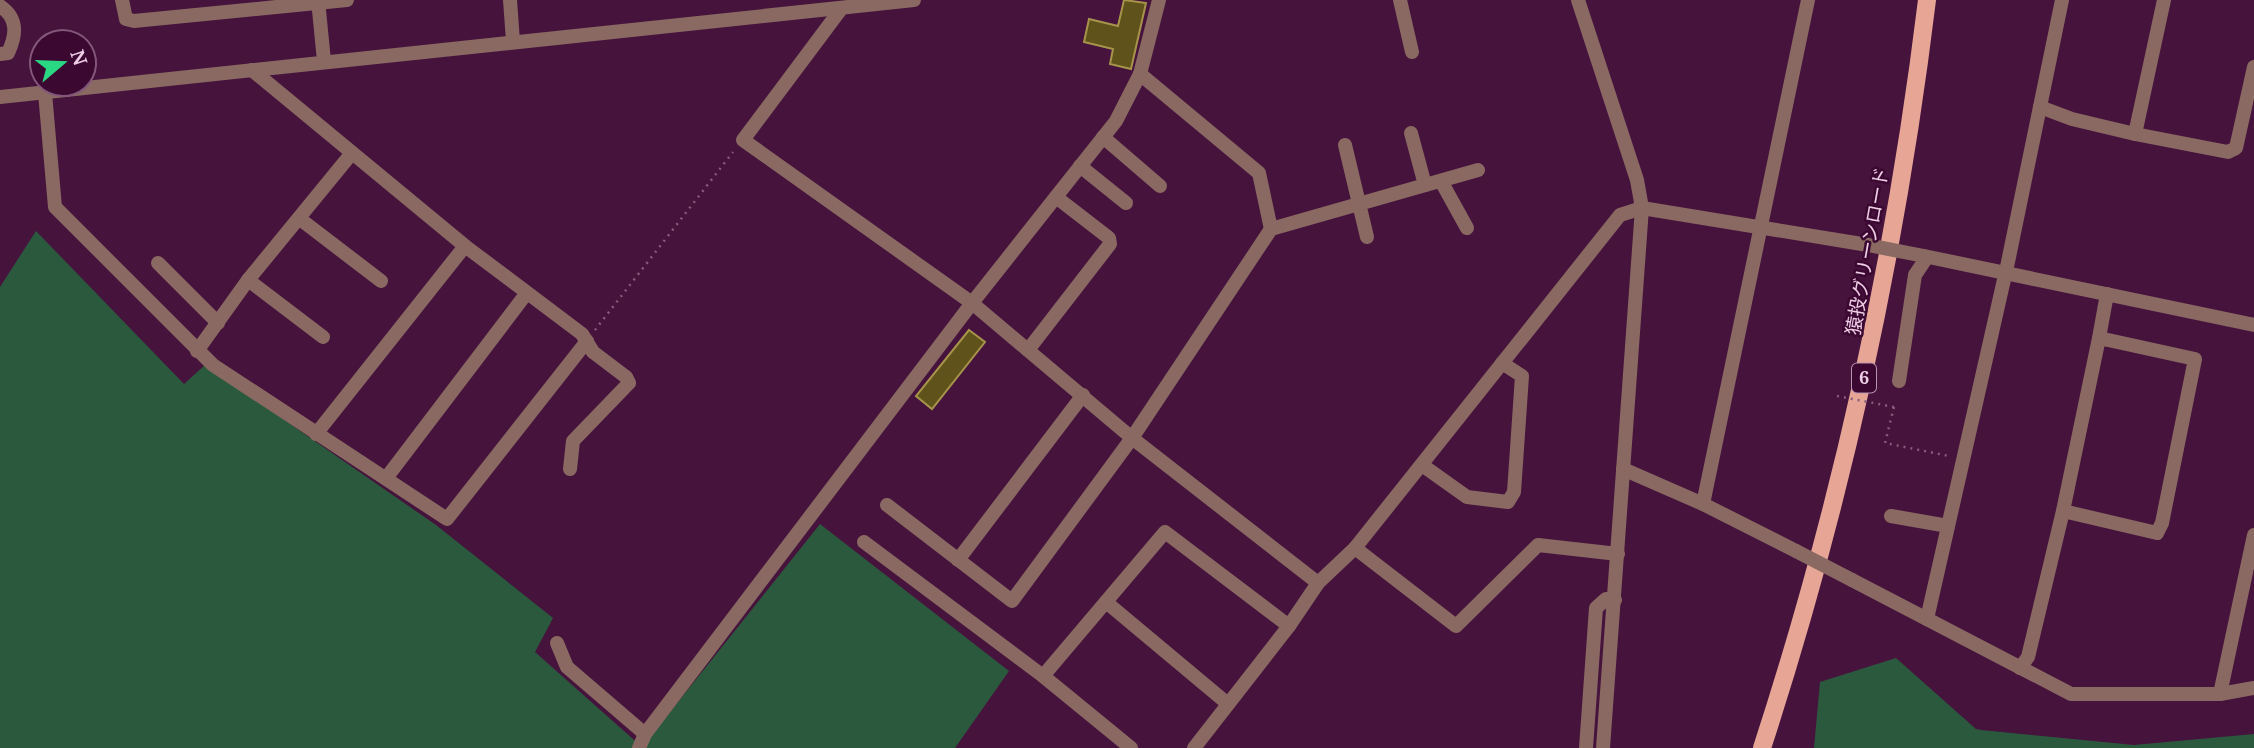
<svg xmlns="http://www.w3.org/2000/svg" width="2254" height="748" font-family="'Noto Serif','Noto Sans JP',serif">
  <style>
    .green { fill: #2b593e }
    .building { fill: #5f521a; stroke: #a6944b; stroke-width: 2 }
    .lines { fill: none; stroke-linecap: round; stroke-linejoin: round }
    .path { stroke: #865b7d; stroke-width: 2.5; stroke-dasharray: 2 5; stroke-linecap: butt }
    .minor { stroke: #896961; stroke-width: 14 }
    .tertiary { stroke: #896961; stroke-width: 14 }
    .primary { stroke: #e7a695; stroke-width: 18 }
    .path-bridge { stroke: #865b7d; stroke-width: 2.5; stroke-dasharray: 2 5; stroke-linecap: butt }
    .minor-bridge { stroke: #896961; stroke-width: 14 }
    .labels { text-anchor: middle; stroke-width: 5; stroke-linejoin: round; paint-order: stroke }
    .shield { fill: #3b0832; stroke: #b893af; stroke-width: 2 }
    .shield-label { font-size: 18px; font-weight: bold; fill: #eecee5 }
    .street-label { font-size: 19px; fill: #eecee5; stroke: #3b0832 }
  </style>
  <rect width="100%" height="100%" fill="#46133d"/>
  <g class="green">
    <polygon points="36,231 184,384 205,365 436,525 553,618 535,652 642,747 820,524 1009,671 955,748 0,748 0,287"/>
    <polygon points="1896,658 1976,729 1981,730 2134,745 2254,734 2254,748 1814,748 1820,682"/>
  </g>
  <g class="building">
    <polygon points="1124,0 1146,3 1131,69 1110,64 1113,49 1084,42 1089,19 1118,26"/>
    <polygon points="969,330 985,342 932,409 916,396"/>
  </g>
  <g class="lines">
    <g class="path">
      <polyline points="595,330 733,152"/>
      <polyline points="1894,407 1885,443 1949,456"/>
    </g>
    <g class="minor">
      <polyline points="122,0 126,19 134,21 347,0"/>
      <polyline points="318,0 324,61"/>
      <polyline points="510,0 513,41"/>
      <polyline points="1159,0 1140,74 1259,173 1271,229"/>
      <polyline points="1400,0 1412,52"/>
      <path d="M0,6C18,18 17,34 8,53L0,54"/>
      <polyline points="841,9 743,140 972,303 1132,438 1318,583"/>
      <polyline points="252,70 465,246 582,334 593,352 626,377 629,383 573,441 570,469"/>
      <polyline points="45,93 55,207 213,365 447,519 587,341"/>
      <polyline points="0,97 914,0"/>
      <polyline points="2040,107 2072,119 2135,134 2228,152 2236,148 2254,67"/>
      <polyline points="1411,133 1425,185"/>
      <polyline points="2135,134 2164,0"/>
      <polyline points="1103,137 1160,186"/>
      <polyline points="1345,145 1367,237"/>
      <polyline points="1080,166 1126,203"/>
      <polyline points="1441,181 1467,228"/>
      <polyline points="300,219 381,281"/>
      <polyline points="1924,256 2254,325"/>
      <polyline points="158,263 218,323"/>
      <polyline points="248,280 323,337"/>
      <polygon points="2099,338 2195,359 2162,523 2157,533 2063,511"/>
      <polyline points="2099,338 2107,294"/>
      <polyline points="1028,350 1110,244 1109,238 1056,197"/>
      <polyline points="197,351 248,280 352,153"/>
      <polyline points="1899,381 1915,275 1927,257"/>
      <polyline points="316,434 465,246"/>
      <polyline points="1422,465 1467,497 1508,502 1514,492 1522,376 1502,363"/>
      <polyline points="1623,469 1703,504 1796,551"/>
      <polyline points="387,477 526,294"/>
      <polyline points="1703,504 1808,0"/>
      <polyline points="887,505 1012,601 1132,438 1271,229 1478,170"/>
      <polyline points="1891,516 1948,526"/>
      <polyline points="864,542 1043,676 1131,748"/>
      <polyline points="1355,548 1456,626 1538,545 1618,554"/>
      <polyline points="958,560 1083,395"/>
      <polyline points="1852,580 2071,694 2220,694 2254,688"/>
      <polyline points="1106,602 1228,704"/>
      <polyline points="1927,619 2008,262 2062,0"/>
      <polyline points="557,643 567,667 645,734"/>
      <polyline points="2020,668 2028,657 2063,511"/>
      <polyline points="1043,676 1165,532 1289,626"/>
      <polyline points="2220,694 2254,535"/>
      <polyline points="639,748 645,734 972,303 1116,121 1140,74"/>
      <polyline points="1194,748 1289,626 1318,583 1355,548 1620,215 1642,208 1868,245"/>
      <polyline points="1586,748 1596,608 1606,599 1615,600"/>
    </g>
    <polyline class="tertiary" points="1578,0 1637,180 1642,208 1603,748"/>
    <path class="primary" d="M1762,748C1842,503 1896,255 1927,0"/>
    <polyline class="path-bridge" points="1837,396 1894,407"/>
    <g class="minor-bridge">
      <polyline points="1868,245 1924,256"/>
      <polyline points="1796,551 1852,580"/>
    </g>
  </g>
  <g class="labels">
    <rect class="shield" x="1852" y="363.5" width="24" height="29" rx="5"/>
    <g class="shield-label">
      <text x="1864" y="384">6</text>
    </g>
    <g class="street-label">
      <text transform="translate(1867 251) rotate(-80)" y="7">猿投グリーンロード</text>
    </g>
  </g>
  <g transform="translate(63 63) rotate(71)"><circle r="33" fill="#3b0832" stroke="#83577a" stroke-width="2"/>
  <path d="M0-5L12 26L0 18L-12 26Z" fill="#2ad884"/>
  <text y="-10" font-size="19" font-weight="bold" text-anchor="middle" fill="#eecee5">N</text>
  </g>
</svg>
